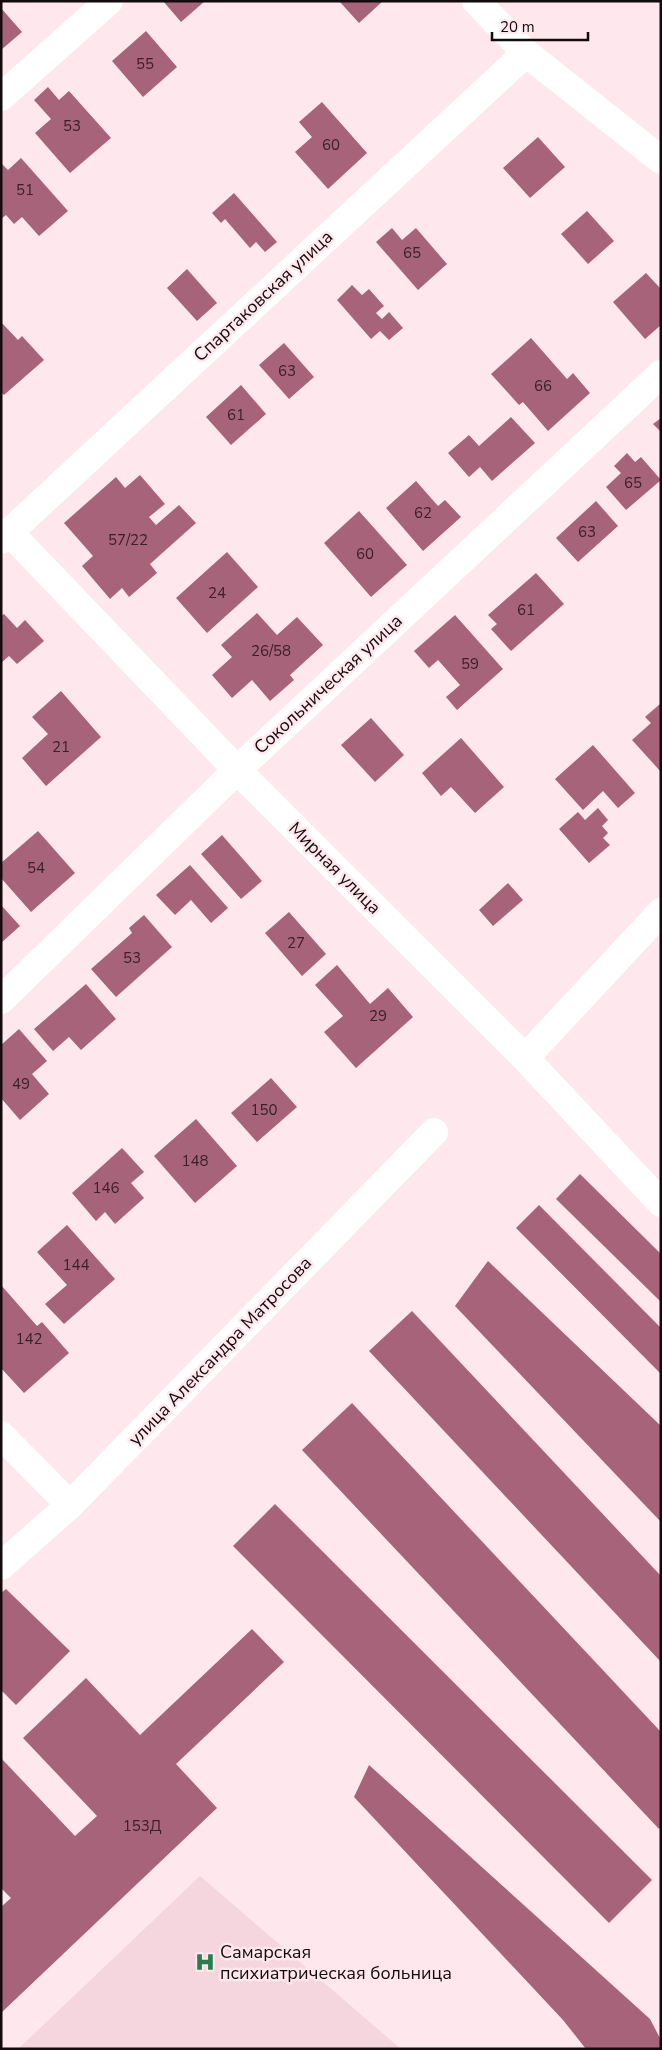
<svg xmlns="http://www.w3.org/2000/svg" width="662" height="2050" font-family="'Nunito Sans',sans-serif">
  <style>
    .built { fill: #f5d6df }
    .building { fill: #a7637a }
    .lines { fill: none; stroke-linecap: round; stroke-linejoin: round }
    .minor { stroke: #fff; stroke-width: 28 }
    .tertiary { stroke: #fff; stroke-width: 28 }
    .labels { text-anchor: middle; stroke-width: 5; stroke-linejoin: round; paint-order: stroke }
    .number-label { font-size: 15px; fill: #382129 }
    .street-label { font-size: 18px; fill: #130b0e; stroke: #ffe7ee }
    .poi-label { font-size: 18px; fill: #130b0e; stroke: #ffe7ee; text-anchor: start }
  </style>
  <rect width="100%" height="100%" fill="#ffe7ee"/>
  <polygon class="built" points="200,1876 401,2049 18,2049"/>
  <g class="building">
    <polygon points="163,1 205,1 181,22"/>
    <polygon points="339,1 383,1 359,23"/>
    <polygon points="1,8 22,32 1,50"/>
    <polygon points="146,31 177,67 143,97 112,61"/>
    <polygon points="48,87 59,100 69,91 111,138 70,173 35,133 51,119 34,100"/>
    <polygon points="322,102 367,153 328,189 295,152 312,137 299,122"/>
    <polygon points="538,137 565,167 530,198 503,168"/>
    <polygon points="21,158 68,211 39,236 22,217 14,224 6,215 1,219 1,163 8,170"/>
    <polygon points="234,193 277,242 265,252 256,242 250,248 225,219 221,223 212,213"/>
    <polygon points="587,211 614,241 588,264 561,234"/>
    <polygon points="392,228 402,240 416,228 447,264 418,290 376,242"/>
    <polygon points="187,269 217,303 197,321 167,288"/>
    <polygon points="646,273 661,289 661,325 645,339 613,302"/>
    <polygon points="352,285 362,295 369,289 384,306 376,313 382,319 389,312 403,328 389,340 380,331 371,339 337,300"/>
    <polygon points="1,322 18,340 22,336 44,360 4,395 1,392"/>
    <polygon points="531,338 567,379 573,373 590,393 548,431 523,402 519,405 491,374"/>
    <polygon points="284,343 314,377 289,399 259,365"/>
    <polygon points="241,385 266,414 231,445 206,417"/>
    <polygon points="511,417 535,443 492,481 480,467 469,477 448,453 469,435 479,446"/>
    <polygon points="661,418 661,432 653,424"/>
    <polygon points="627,453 635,462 641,457 661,480 626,510 606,487 621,473 614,466"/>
    <polygon points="140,475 165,504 149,517 156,525 179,505 196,523 150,564 157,573 129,597 122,588 110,599 82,566 93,556 64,523 116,477 125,488"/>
    <polygon points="416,481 438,506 445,500 461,517 423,551 386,508"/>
    <polygon points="596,501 618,526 578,562 556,538"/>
    <polygon points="359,511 407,565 371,597 324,543"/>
    <polygon points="227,552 258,587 207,633 176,598"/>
    <polygon points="536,573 564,604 511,651 491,629 497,624 488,615"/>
    <polygon points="257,613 277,635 297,617 323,645 290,675 294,680 270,701 252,680 232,698 212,675 232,657 221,645"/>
    <polygon points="4,614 17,628 25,620 44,641 17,664 9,656 1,663 1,616"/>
    <polygon points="455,615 503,669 457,710 446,697 460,685 438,660 429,668 414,651"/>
    <polygon points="61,691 101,737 46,786 22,758 48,734 32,717"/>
    <polygon points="660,704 661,705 661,772 632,740 651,723 645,717"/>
    <polygon points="371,718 404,755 375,782 341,745"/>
    <polygon points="461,738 504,787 475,813 451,787 441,796 422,773"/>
    <polygon points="593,745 635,793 618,808 603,791 583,810 555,779"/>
    <polygon points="598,808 608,820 602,826 608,833 603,838 610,845 589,863 559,829 578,812 585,820"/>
    <polygon points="38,831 75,873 31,912 1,878 1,863"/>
    <polygon points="222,835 262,881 241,899 201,854"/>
    <polygon points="190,865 228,908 211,923 191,900 175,915 156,895"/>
    <polygon points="508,883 523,900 493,926 479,910"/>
    <polygon points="1,905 20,926 1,943"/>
    <polygon points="289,912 326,954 302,976 265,933"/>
    <polygon points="144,915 172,947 116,997 91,969 132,933 129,928"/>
    <polygon points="337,965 370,1004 388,988 413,1017 356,1068 324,1032 343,1016 315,985"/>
    <polygon points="86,984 116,1019 81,1050 69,1037 53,1051 34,1029"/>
    <polygon points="19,1029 47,1061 32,1074 49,1094 20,1120 1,1098 1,1045"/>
    <polygon points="271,1078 297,1107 257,1142 231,1113"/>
    <polygon points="196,1119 237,1166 195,1203 154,1156"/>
    <polygon points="122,1148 144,1172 131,1183 144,1198 115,1224 105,1212 96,1221 72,1193"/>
    <polygon points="580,1174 661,1254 661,1302 556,1199"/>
    <polygon points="539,1205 661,1328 661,1374 516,1228"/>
    <polygon points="67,1225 115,1279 64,1324 45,1304 67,1285 37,1252"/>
    <polygon points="488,1261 661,1426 661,1522 455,1306"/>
    <polygon points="1,1285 37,1326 42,1322 69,1353 24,1393 1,1368"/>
    <polygon points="412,1311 661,1576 661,1662 369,1351"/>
    <polygon points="352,1403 661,1732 661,1827 659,1829 302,1450"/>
    <polygon points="275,1504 652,1880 609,1923 233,1546"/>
    <polygon points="6,1589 70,1651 16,1705 1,1690 1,1593"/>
    <polygon points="252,1629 284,1662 176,1764 217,1808 1,2013 1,1907 11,1898 1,1888 1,1758 75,1836 97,1816 23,1738 86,1678 140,1735"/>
    <polygon points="369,1765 650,2019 661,2040 661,2049 586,2049 563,2020 354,1797"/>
  </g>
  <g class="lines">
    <g class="minor">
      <polyline points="476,1 526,53 661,160"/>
      <polyline points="1,97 109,1"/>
      <polyline points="9,532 237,770 525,1058 661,1203"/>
      <polyline points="1,540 526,53"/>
      <polyline points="1,1000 237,770 661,374"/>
      <polyline points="525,1058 661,912"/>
      <polyline points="1,1435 70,1505"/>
    </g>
    <polyline class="tertiary" points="1,1566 70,1505 434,1132"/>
  </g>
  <defs>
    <symbol id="hospital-bare" viewBox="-9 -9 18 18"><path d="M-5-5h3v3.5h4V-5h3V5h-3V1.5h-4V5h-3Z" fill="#297c4e" stroke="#ffe7ee" stroke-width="2.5" paint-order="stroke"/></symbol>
  </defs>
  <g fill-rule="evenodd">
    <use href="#hospital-bare" x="191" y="1948" width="28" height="28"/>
  </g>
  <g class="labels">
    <g class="number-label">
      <text x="145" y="69">55</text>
      <text x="72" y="131">53</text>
      <text x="331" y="150">60</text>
      <text x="25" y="195">51</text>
      <text x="412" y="258">65</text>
      <text x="287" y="376">63</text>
      <text x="543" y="391">66</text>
      <text x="236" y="420">61</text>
      <text x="633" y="488">65</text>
      <text x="423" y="518">62</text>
      <text x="587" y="537">63</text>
      <text x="128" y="545">57/22</text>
      <text x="365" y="559">60</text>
      <text x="217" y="598">24</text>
      <text x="526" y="615">61</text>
      <text x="271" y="656">26/58</text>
      <text x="470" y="669">59</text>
      <text x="61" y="752">21</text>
      <text x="36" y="873">54</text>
      <text x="296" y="948">27</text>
      <text x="132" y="963">53</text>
      <text x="378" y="1021">29</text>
      <text x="21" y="1089">49</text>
      <text x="264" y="1115">150</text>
      <text x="195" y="1166">148</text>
      <text x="106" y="1193">146</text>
      <text x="76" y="1270">144</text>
      <text x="29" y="1344">142</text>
      <text x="142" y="1831">153Д</text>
    </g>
    <g class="street-label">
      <text transform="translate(263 296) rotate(-43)" y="6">Спартаковская улица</text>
      <text transform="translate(328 684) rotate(-43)" y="6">Сокольническая улица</text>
      <text transform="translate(335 868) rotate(45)" y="6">Мирная улица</text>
      <text transform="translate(220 1351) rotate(-46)" y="6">улица Александра Матросова</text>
    </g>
    <g class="poi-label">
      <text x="220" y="1958">Самарская<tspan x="220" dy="21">психиатрическая больница</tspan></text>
    </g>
  </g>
  <rect width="662" height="2050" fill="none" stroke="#130b0e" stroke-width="5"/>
  <path d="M492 32v8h96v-8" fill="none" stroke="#130b0e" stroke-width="2.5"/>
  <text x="500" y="32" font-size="15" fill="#130b0e" stroke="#ffe7ee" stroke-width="4" paint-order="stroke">20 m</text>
</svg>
